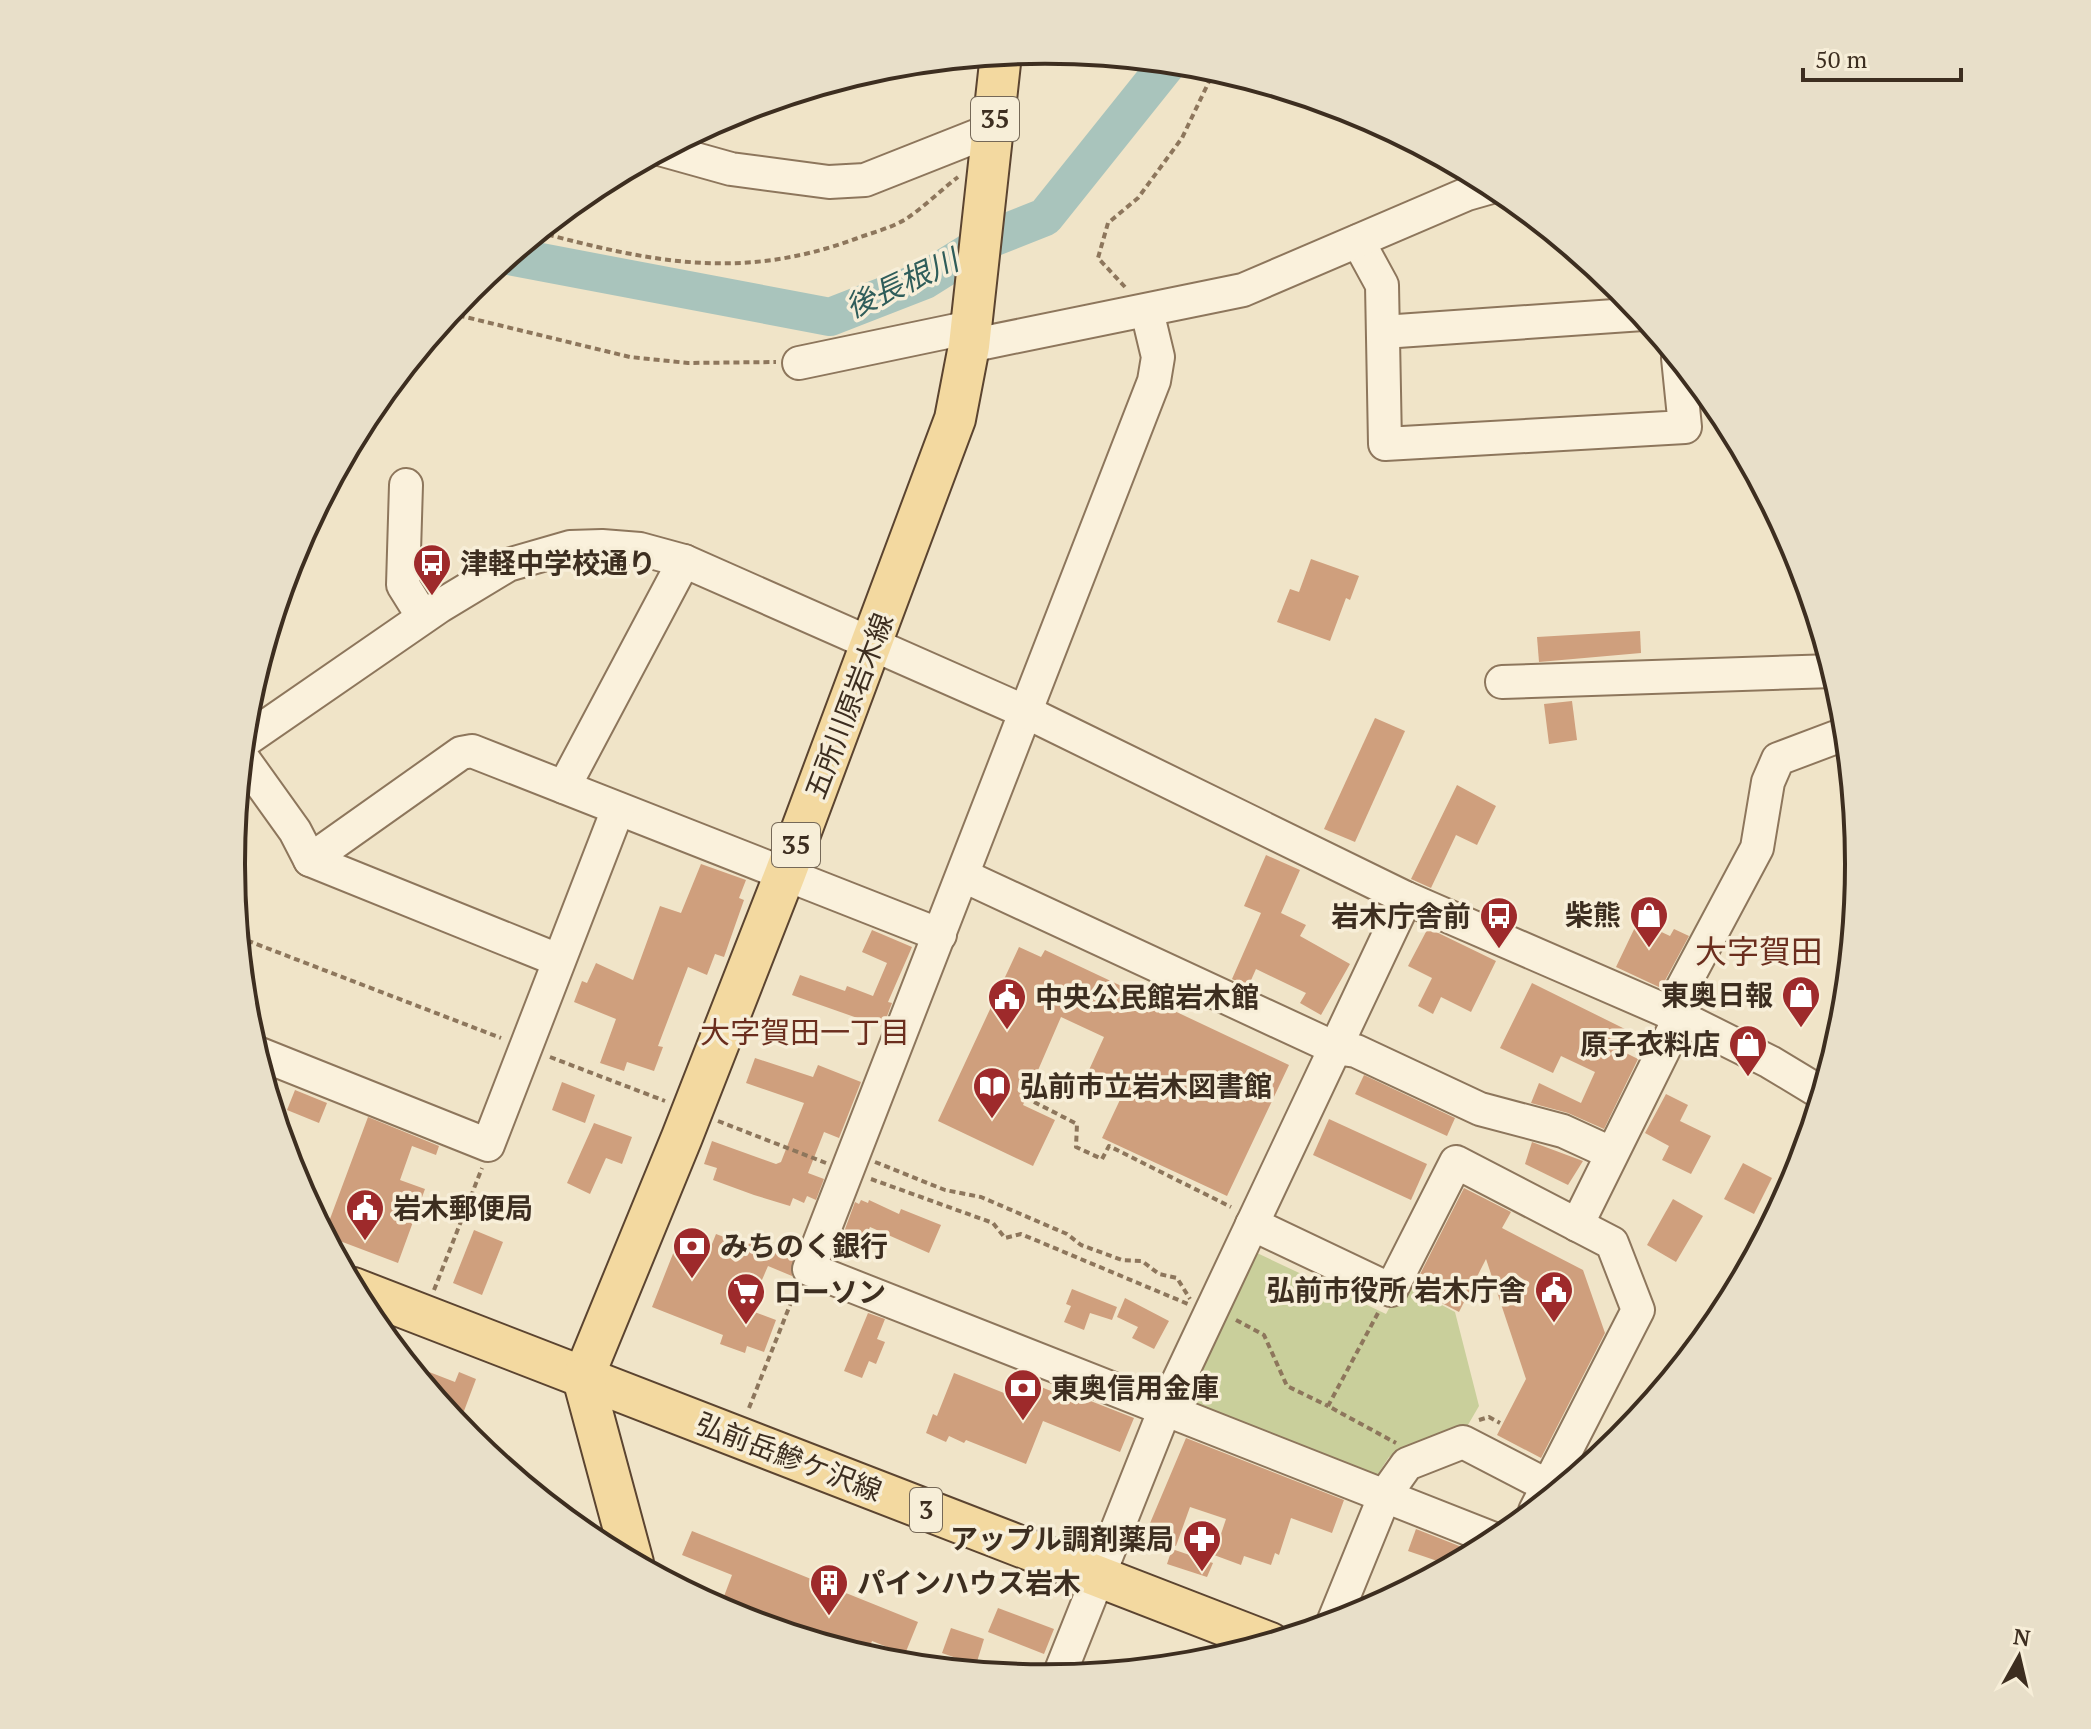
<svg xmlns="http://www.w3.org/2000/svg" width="2091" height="1729" font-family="'PT Serif','Noto Sans JP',serif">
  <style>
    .green { fill: #c9cf9b }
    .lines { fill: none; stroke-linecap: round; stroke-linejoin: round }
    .river { stroke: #a9c4bc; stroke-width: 38 }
    .building { fill: #cf9f7d }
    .minor-casing { stroke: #8d765c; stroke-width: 36 }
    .major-casing { stroke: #5b4430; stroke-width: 44 }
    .path { stroke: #8d765c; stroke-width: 4; stroke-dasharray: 6 4; stroke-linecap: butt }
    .minor { stroke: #faf1dc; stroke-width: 32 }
    .major { stroke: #f3d9a0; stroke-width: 40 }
    .labels { text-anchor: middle; stroke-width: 7; stroke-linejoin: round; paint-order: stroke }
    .shield { fill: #f7eed8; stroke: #756857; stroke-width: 2 }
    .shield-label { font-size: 26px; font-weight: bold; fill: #3d2e20 }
    .poi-label { font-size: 28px; font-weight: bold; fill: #3d2e20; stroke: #f7eed8; text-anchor: start }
    .street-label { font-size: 28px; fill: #3d2e20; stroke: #f7eed8 }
    .water-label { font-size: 30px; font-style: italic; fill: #2f5d5a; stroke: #f7eed8 }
    .neighbourhood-label { font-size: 30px; fill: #6b2e1e; stroke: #f7eed8 }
    .quarter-label { font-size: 32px; fill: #6b2e1e; stroke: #f7eed8 }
    .rim { fill: none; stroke: #3d2e20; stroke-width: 4 }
  </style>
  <rect width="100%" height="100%" fill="#f0e4c8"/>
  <polygon class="green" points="1257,1253 1386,1314 1402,1284 1455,1312 1479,1406 1465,1430 1389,1457 1374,1480 1194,1408 1188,1396"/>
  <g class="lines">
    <polyline class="river" points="509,256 830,317 925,280 992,238 1045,217 1169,62"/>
  </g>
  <g class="building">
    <polygon points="1311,559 1359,576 1350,600 1346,598 1330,641 1277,622 1290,589 1299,592"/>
    <polygon points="1640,631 1641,653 1539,662 1537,637"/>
    <polygon points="1572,701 1577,740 1549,744 1544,704"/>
    <polygon points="1375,718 1405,731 1355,842 1324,829"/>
    <polygon points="1457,785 1496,806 1477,845 1456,835 1431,888 1411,879"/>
    <polygon points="1266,855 1300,870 1281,913 1306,925 1300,936 1350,964 1321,1015 1300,1003 1306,993 1256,969 1248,987 1232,979 1261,913 1244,906"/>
    <polygon points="701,864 746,880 739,898 744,900 724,957 715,954 707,975 688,967 658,1046 663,1047 654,1071 627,1062 624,1071 600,1063 616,1019 574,1002 582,981 587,983 596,963 633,980 660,906 681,913"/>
    <polygon points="1638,921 1670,936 1674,929 1689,936 1661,988 1616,967"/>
    <polygon points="1428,928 1496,961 1471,1012 1441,997 1433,1014 1418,1006 1432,978 1408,966"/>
    <polygon points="872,930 912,947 888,1002 892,1003 883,1027 792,995 800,975 845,991 847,986 873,996 887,963 862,952"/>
    <polygon points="1019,947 1041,957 1045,950 1289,1065 1227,1196 1102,1138 1126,1087 1089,1070 1104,1037 1061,1017 1023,1105 1055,1120 1033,1166 938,1121"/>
    <polygon points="1532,983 1629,1031 1620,1050 1638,1059 1604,1129 1568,1113 1531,1103 1539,1083 1581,1103 1595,1072 1561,1056 1553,1073 1500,1048"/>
    <polygon points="755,1058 813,1077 818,1065 861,1082 839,1138 824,1132 808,1173 824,1179 816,1200 807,1196 804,1203 793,1198 790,1206 754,1195 713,1180 717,1168 704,1164 712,1141 776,1164 781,1162 804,1103 746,1083"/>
    <polygon points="1364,1075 1455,1118 1447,1136 1355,1094"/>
    <polygon points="562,1082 595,1095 585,1123 552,1110"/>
    <polygon points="295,1090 327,1103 319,1123 287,1110"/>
    <polygon points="1666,1094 1688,1105 1680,1121 1711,1136 1691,1174 1662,1160 1669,1146 1645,1133"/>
    <polygon points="368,1117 439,1146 436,1155 412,1146 400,1180 425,1189 398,1263 324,1235"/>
    <polygon points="1329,1119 1427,1164 1411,1200 1313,1155"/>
    <polygon points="594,1123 632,1137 622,1164 606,1158 590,1194 567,1183"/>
    <polygon points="1532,1142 1583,1161 1568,1185 1525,1164"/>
    <polygon points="1743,1163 1772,1178 1754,1214 1724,1199"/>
    <polygon points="1464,1188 1511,1212 1502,1228 1583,1270 1605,1333 1541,1458 1497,1435 1526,1379 1486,1259 1459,1312 1413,1288"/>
    <polygon points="1673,1199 1703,1216 1676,1262 1647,1245"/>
    <polygon points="861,1200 868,1203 869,1200 899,1214 901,1209 941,1225 929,1253 870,1227 860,1249 841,1240 855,1202 859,1204"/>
    <polygon points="474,1230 503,1242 482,1295 453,1283"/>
    <polygon points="716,1234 748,1246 750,1241 780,1254 783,1248 795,1252 792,1276 768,1266 749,1310 776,1320 764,1352 747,1346 745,1353 720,1344 723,1335 652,1307 678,1241 708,1254"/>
    <polygon points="1072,1289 1117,1307 1112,1320 1090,1313 1084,1330 1064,1322 1071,1306 1066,1304"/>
    <polygon points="1125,1298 1169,1321 1154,1349 1132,1338 1138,1327 1117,1317"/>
    <polygon points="868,1313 885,1319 877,1339 885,1342 876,1364 869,1361 862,1378 844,1371"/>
    <polygon points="406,1363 455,1382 459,1372 476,1379 461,1419 448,1414"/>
    <polygon points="954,1373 1014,1397 1021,1379 1081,1403 1083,1398 1134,1418 1120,1452 1043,1421 1026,1464 966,1440 964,1443 949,1436 946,1442 926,1433 933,1414 937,1416"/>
    <polygon points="1186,1438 1344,1500 1332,1533 1291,1518 1279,1555 1275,1553 1271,1565 1244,1556 1241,1565 1214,1555 1226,1519 1190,1507 1176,1546 1145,1535"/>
    <polygon points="1416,1529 1477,1553 1452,1566 1408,1551"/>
    <polygon points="692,1531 918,1622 905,1654 872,1641 866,1657 738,1618 739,1615 720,1607 732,1575 682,1555"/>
    <polygon points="1172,1549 1213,1563 1207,1577 1167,1564"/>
    <polygon points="998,1608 1054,1629 1044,1654 988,1632"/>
    <polygon points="951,1628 984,1639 976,1665 942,1653"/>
  </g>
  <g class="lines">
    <defs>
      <g id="minor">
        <polyline points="663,150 731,169 829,182 865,180 994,129"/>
        <polyline points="1358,241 1382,285 1385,444 1685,427 1678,358"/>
        <polyline points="1147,311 1158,357 1154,381 809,1269 1499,1541"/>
        <polyline points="1383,332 1643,314"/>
        <polyline points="969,346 1243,290 1467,194 1495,186"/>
        <polyline points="799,363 971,327"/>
        <polyline points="406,485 403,585 423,617"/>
        <polyline points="1502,682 1834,671"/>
        <polyline points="243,742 440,606 508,565 570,547 602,546 640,549 684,561 1028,713 1406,898 1680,1017 1770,1062 1823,1094"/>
        <polyline points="242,757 295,831 310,860 558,960"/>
        <polyline points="564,787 684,561"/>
        <polyline points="310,860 461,753 472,751 940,935"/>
        <polyline points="964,876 1335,1048 1356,1051 1480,1109 1563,1131 1611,1153"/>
        <polyline points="1669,1013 1757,848 1768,782 1778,759 1847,733"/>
        <polyline points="255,1052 488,1145 618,809"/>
        <polyline points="1252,1224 1391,1290 1456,1162 1612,1243 1638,1310 1535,1511"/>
        <polyline points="1577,1225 1680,1017"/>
        <polyline points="1332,1625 1385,1495 1407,1464 1463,1442 1546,1485"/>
        <polyline points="1058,1678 1165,1409 1406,898"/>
      </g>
      <g id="major">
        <polyline points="353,1288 1270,1643"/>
        <polyline points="583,1378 682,1137 785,874 955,419 969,346 1001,54"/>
        <polyline points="583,1378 633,1563"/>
      </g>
    </defs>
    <use href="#minor" class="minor-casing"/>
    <use href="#major" class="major-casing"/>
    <g class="path">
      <path d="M538,232C651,262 741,281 855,239C871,233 891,228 906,219C924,207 941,190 958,177"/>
      <polyline points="1125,287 1098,258 1108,223 1138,198 1182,138 1215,69"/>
      <polyline points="449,313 630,357 688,363 776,362"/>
      <polyline points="238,937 501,1038"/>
      <polyline points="550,1057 665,1101"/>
      <polyline points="1034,1102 1077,1124 1076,1147 1102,1159 1109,1146 1231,1207"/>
      <polyline points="718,1121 826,1163"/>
      <polyline points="875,1162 945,1190 981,1197 1067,1234 1081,1245 1122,1260 1142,1261 1159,1274 1177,1278 1190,1299"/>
      <polyline points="871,1179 993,1223 1005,1238 1021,1234 1188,1304"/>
      <polyline points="434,1290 482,1168"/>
      <polyline points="1378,1313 1328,1406 1396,1443"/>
      <polyline points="1236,1320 1264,1335 1287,1386 1328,1406"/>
      <polyline points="749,1408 796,1290"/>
      <polyline points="1479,1420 1489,1417 1500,1423"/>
    </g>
    <use href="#minor" class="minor"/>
    <use href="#major" class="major"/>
  </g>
  <defs>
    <symbol id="bus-pin" viewBox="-11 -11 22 30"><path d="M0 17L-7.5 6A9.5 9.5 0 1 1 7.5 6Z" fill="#9e2a2b" stroke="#f7eed8"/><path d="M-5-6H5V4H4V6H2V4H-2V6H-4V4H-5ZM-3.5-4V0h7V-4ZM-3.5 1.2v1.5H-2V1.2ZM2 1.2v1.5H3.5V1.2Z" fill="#fff"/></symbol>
    <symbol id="shop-pin" viewBox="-11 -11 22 30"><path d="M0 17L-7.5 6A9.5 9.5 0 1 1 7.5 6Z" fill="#9e2a2b" stroke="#f7eed8"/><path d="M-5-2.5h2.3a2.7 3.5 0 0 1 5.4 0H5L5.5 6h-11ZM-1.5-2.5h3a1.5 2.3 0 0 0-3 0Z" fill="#fff"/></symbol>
    <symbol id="civic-pin" viewBox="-11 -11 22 30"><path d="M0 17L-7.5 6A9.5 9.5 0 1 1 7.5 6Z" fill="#9e2a2b" stroke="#f7eed8"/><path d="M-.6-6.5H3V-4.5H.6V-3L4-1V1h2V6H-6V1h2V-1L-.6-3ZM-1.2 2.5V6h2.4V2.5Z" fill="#fff"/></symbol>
    <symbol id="library-pin" viewBox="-11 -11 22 30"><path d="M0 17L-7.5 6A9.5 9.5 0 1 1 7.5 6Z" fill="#9e2a2b" stroke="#f7eed8"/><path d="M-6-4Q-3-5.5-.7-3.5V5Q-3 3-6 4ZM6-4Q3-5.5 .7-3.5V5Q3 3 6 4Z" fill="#fff"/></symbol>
    <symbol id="bank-pin" viewBox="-11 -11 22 30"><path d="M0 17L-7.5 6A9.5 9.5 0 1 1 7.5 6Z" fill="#9e2a2b" stroke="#f7eed8"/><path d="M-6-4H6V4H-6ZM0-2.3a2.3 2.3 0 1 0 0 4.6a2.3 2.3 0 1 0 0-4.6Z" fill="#fff"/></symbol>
    <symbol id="supermarket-pin" viewBox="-11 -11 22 30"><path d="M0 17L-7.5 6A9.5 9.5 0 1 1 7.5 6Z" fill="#9e2a2b" stroke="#f7eed8"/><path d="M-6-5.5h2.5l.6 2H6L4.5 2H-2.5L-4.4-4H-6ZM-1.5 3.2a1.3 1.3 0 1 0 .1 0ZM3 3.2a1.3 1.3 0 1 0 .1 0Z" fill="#fff"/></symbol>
    <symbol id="pharmacy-pin" viewBox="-11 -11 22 30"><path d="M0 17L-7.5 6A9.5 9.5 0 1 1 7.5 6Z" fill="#9e2a2b" stroke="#f7eed8"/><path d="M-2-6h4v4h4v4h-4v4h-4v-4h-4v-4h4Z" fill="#fff"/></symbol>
    <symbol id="building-pin" viewBox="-11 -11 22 30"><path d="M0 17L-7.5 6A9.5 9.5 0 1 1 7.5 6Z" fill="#9e2a2b" stroke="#f7eed8"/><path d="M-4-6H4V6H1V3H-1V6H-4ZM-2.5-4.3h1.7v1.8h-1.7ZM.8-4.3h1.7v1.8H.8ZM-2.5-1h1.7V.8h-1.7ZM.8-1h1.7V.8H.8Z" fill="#fff"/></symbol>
  </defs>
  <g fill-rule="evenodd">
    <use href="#bus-pin" x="410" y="541" width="44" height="60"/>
    <use href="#shop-pin" x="1627" y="893" width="44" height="60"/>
    <use href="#bus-pin" x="1477" y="894" width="44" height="60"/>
    <use href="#shop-pin" x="1779" y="973" width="44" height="60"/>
    <use href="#civic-pin" x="985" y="975" width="44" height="60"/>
    <use href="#shop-pin" x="1726" y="1022" width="44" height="60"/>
    <use href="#library-pin" x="970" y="1064" width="44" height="60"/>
    <use href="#civic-pin" x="343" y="1186" width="44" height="60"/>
    <use href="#bank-pin" x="670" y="1224" width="44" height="60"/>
    <use href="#civic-pin" x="1532" y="1268" width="44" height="60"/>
    <use href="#supermarket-pin" x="724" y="1270" width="44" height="60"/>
    <use href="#bank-pin" x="1001" y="1366" width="44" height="60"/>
    <use href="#pharmacy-pin" x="1180" y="1517" width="44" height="60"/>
    <use href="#building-pin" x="807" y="1561" width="44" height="60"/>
  </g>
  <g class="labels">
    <g class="shield">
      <rect x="971" y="97" width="48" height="44" rx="6"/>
      <rect x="772" y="823" width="48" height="44" rx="6"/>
      <rect x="910" y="1488" width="32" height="44" rx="6"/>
    </g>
    <g class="shield-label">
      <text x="995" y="128">35</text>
      <text x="796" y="854">35</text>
      <text x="926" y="1519">3</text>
    </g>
    <g class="poi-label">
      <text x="460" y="573">津軽中学校通り</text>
      <text x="1621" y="925" text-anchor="end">柴熊</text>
      <text x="1471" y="926" text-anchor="end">岩木庁舎前</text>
      <text x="1773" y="1005" text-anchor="end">東奥日報</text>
      <text x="1035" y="1007">中央公民館岩木館</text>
      <text x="1720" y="1054" text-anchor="end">原子衣料店</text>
      <text x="1020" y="1096">弘前市立岩木図書館</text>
      <text x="393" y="1218">岩木郵便局</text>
      <text x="720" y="1256">みちのく銀行</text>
      <text x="1526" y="1300" text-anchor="end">弘前市役所 岩木庁舎</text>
      <text x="774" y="1302">ローソン</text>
      <text x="1051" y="1398">東奥信用金庫</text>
      <text x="1174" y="1549" text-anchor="end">アップル調剤薬局</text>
      <text x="857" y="1593">パインハウス岩木</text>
    </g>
    <g class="street-label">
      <text transform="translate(849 706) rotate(-69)" y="10">五所川原岩木線</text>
      <text transform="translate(789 1457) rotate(21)" y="10">弘前岳鰺ケ沢線</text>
    </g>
    <g class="water-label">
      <text transform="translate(902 284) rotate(-25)" y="10">後長根川</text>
    </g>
    <g class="neighbourhood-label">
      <text x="805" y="1043">大字賀田一丁目</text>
    </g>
    <g class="quarter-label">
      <text x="1759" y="963">大字賀田</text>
    </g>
  </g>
  <path d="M0 0H2091V1729H0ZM245 864a800 800 0 1 1 1600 0a800 800 0 1 1-1600 0Z" fill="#e8dfc9" fill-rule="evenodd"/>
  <path class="rim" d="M245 864a800 800 0 1 1 1600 0a800 800 0 1 1-1600 0Z"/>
  <g transform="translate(2019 1657) rotate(8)" stroke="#f7eed8" stroke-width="6" paint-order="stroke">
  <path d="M0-6L14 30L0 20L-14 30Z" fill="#3d2e20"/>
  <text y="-12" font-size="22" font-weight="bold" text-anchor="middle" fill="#3d2e20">N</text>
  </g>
  <path d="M1803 68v12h158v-12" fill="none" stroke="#3d2e20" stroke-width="4"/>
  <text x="1815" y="68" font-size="24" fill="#3d2e20" stroke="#f7eed8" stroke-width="6" paint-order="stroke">50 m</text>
</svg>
